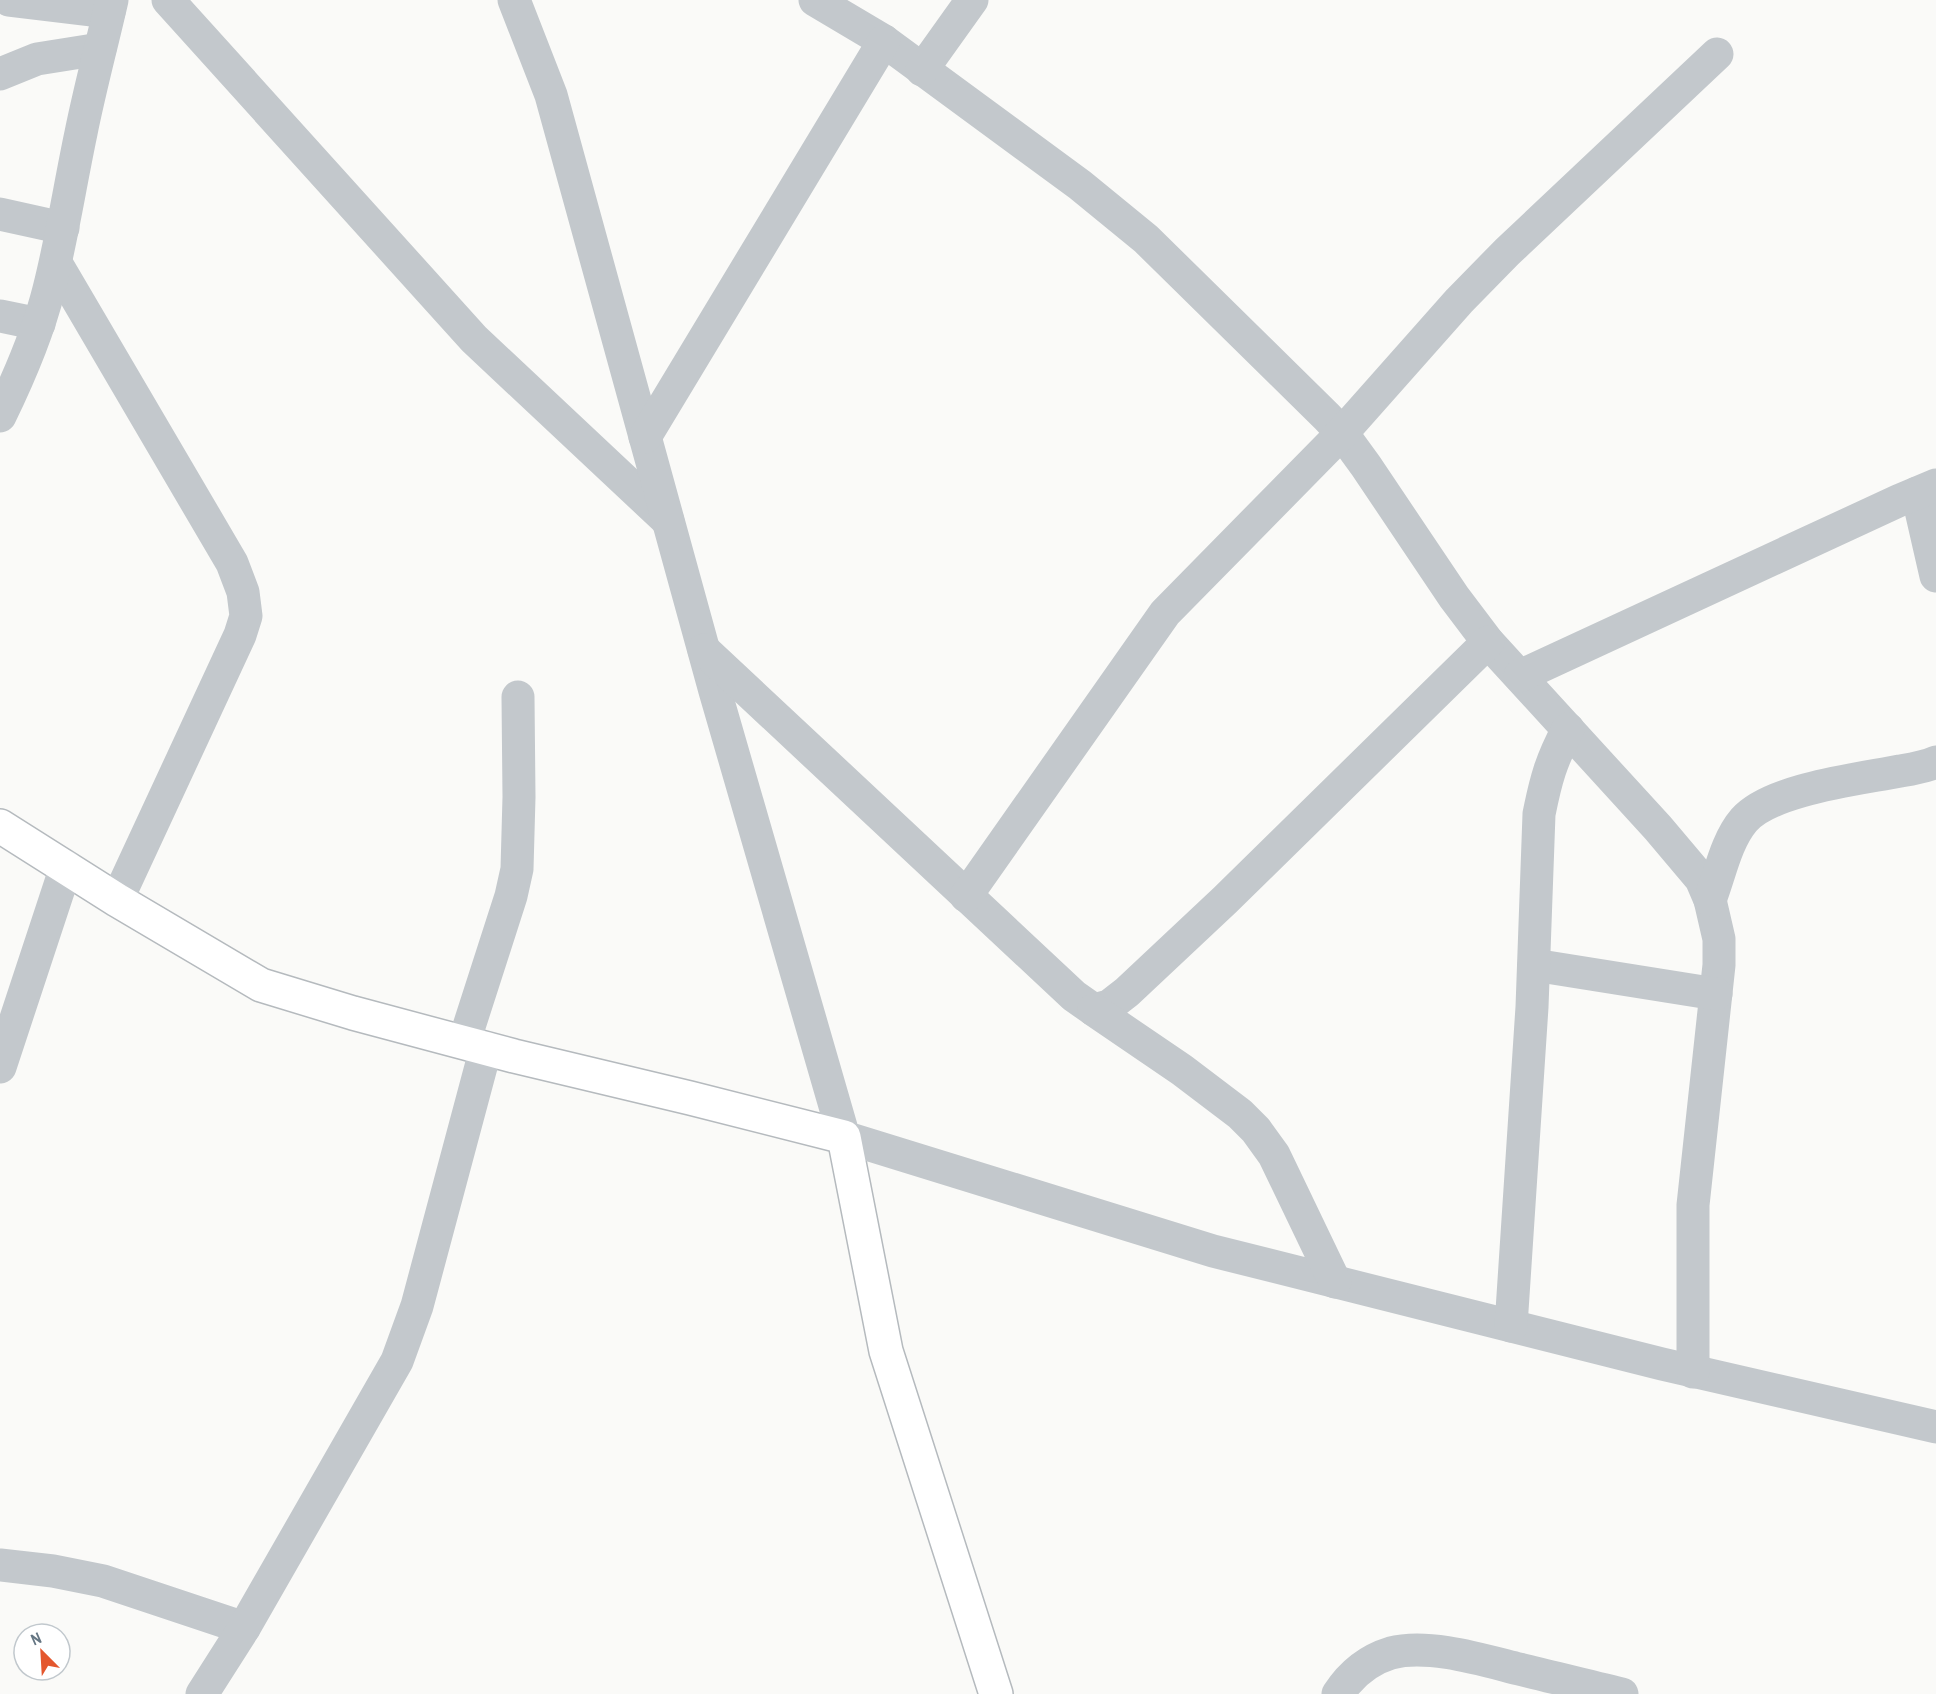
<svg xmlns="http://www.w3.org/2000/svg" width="1936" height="1694" font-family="'Archivo Narrow',sans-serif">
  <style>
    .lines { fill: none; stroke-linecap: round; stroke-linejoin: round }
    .major-casing { stroke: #b5babe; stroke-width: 36 }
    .minor { stroke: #c3c8cc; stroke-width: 33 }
    .major { stroke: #fff; stroke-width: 33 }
  </style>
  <rect width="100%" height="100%" fill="#fafaf8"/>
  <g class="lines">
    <defs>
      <polyline id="major" points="0,826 117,900 261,985 353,1013 514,1056 690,1098 844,1137 886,1351 996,1694"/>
    </defs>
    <use href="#major" class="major-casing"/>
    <g class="minor">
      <polyline points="9,0 109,12"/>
      <polyline points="168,0 474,339 668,521"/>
      <polyline points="514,0 551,95 715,691 844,1137 1213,1251 1662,1364 1936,1427"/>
      <polyline points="815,0 884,41 1080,185 1146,239 1327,417 1342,433 1366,466 1454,597 1488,642 1658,828 1701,879 1710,900 1719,939 1719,965 1693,1205 1693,1372"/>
      <polyline points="922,70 972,0"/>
      <polyline points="0,74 37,59 100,49"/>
      <polyline points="0,214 63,228"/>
      <polyline points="56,263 232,563 243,592 246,616 240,635 117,900"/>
      <polyline points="0,316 39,324"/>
      <path d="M0,416C20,375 38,333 49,289C62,238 70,185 81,133C90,88 102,44 112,0"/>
      <polyline points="645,437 884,41"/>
      <polyline points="1917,493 1936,576"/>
      <polyline points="704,650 1074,996 1094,1010 1109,1006 1127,992 1225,900 1488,642"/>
      <polyline points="1520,676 1898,501 1936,485"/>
      <polyline points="966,896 1165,613 1342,433 1459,301 1507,252 1717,54"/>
      <path d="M1710,900C1720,874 1726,841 1744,820C1771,789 1860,779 1900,771C1912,769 1925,767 1936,762"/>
      <polyline points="1534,965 1716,994"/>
      <polyline points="1094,1010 1182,1070 1240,1114 1256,1130 1274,1155 1335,1282"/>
      <polyline points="464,1042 511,896 517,869 519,797 518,697"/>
      <polyline points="0,1067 66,867"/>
      <path d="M1511,1326L1532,1007L1539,814C1546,779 1551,761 1568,729"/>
      <polyline points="0,1565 53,1571 103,1581 244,1628"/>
      <polyline points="202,1694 244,1628 397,1361 417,1306 486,1048"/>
      <path d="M1338,1694C1351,1674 1368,1660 1391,1653C1428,1643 1483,1660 1519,1669C1553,1677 1587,1686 1622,1694"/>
    </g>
    <use href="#major" class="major"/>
  </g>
  <g transform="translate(42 1652) rotate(336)"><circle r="28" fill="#ffffff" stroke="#c1c8cd" stroke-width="1.5"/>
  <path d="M0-4.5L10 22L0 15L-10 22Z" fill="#e4572e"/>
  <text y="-9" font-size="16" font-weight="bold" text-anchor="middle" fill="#657683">N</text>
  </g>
</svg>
